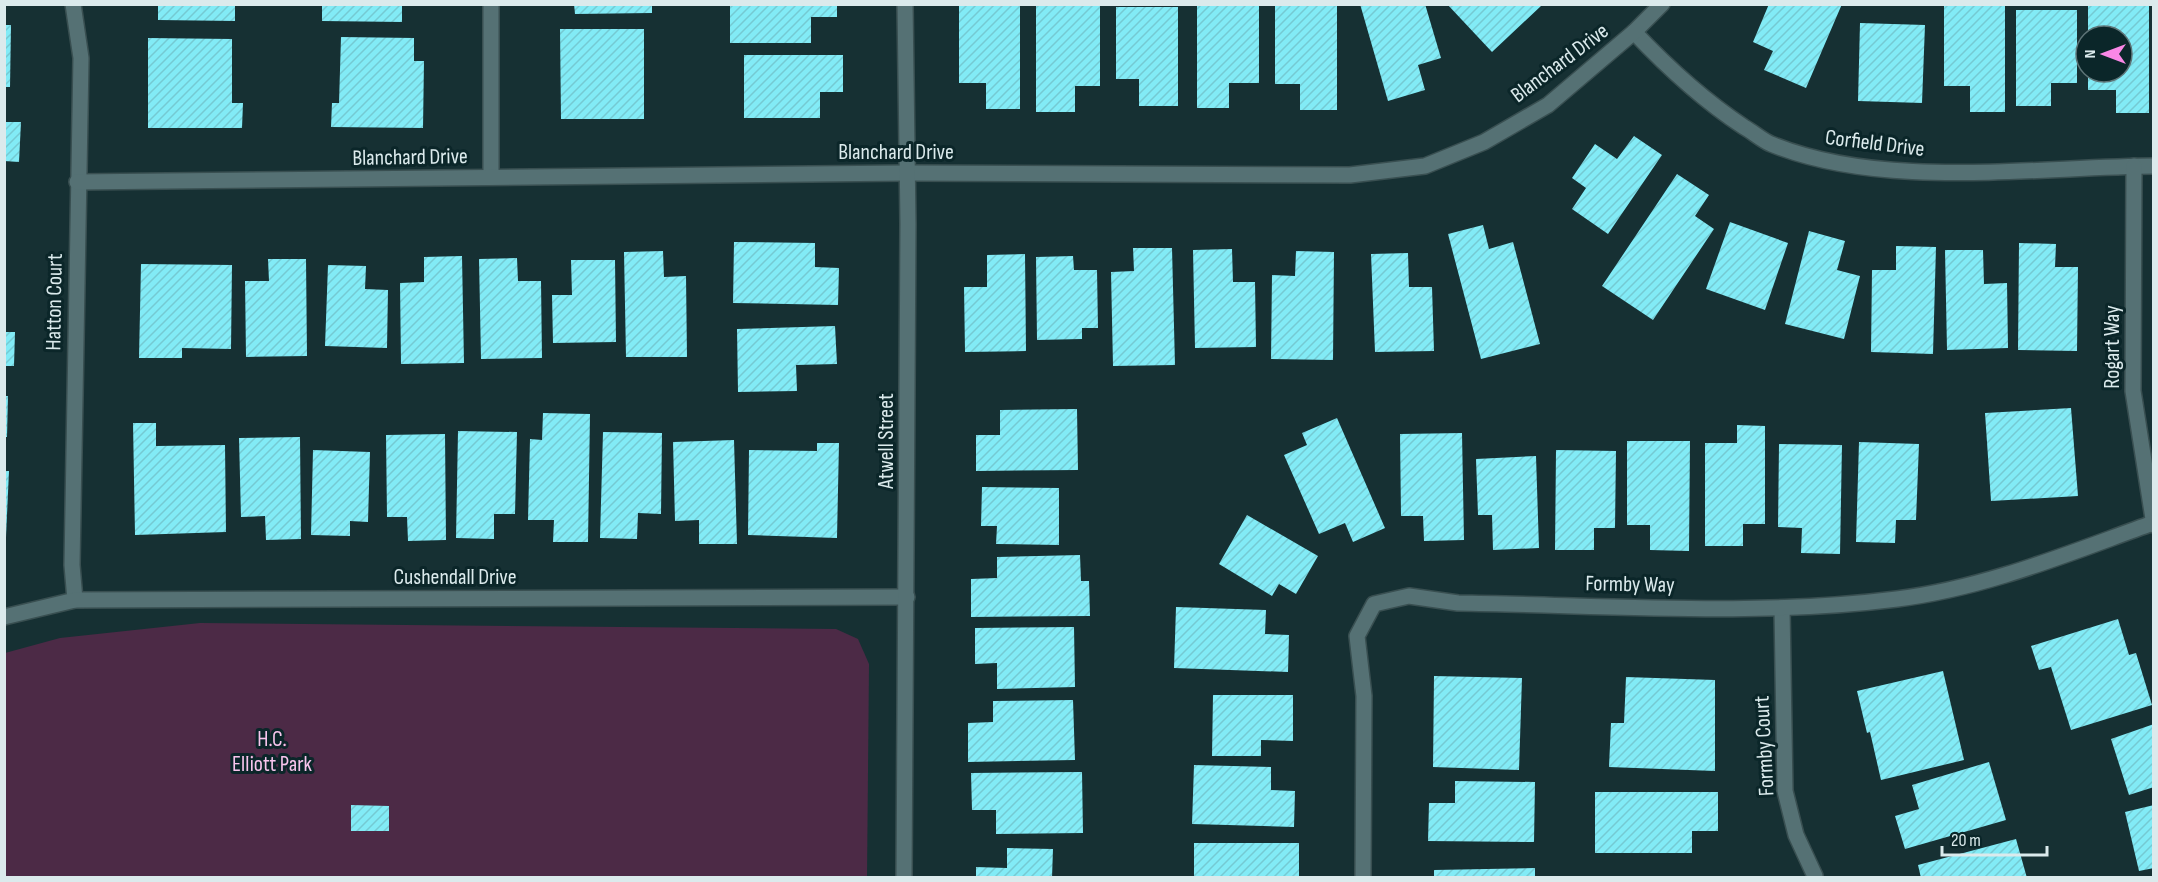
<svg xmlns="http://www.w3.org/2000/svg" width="2158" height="882" font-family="'Sofia Sans Condensed',sans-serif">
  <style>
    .green { fill: #4c2a46 }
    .building { fill: url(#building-hatch) }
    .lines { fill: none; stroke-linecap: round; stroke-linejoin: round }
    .minor-casing { stroke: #394f51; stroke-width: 18 }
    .minor { stroke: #557174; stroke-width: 15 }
    .labels { text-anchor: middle; stroke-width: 6; stroke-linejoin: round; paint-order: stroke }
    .street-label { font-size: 22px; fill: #dbeaec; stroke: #0b2629 }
    .park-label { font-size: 22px; fill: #f8c5ed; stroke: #0b2629 }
  </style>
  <defs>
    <pattern id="building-hatch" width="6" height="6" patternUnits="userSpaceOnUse" patternTransform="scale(1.5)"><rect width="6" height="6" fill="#82ebf6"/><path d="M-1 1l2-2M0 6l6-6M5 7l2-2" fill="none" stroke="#75cad3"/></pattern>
  </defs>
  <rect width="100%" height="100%" fill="#163033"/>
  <polygon class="green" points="200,623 836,629 858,639 869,664 867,877 5,878 5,653 60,638"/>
  <g class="building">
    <polygon points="158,4 235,4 235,21 158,20"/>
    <polygon points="574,4 652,4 652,13 575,14"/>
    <polygon points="730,4 837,4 837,17 811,17 811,43 730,43"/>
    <polygon points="959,4 1020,4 1020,109 986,109 986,83 959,83"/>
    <polygon points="1036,4 1100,4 1100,86 1075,86 1075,112 1036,112"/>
    <polygon points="1197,4 1259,4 1259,83 1229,83 1229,108 1197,108"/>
    <polygon points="1360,4 1425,4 1441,58 1418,65 1425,90 1388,101"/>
    <polygon points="1447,4 1539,4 1541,6 1492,52"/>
    <polygon points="1769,4 1842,4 1806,88 1764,70 1773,51 1753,42"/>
    <polygon points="1944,4 2005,4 2005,112 1970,112 1970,86 1944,86"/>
    <polygon points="322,5 402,5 402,22 322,21"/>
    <polygon points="1275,5 1337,5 1337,110 1300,110 1300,84 1275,84"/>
    <polygon points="2088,6 2149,6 2149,113 2116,113 2116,90 2088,90 2088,72 2122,72 2122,36 2088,36"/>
    <polygon points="1116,7 1178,7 1178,106 1139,106 1139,79 1116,79"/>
    <polygon points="2016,10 2077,10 2077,83 2051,83 2051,106 2016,106"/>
    <polygon points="1860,23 1925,25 1922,103 1858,101"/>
    <polygon points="4,25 11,25 10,87 4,87"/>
    <polygon points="560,29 644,29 644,119 561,119"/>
    <polygon points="341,37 414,38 414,61 424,61 423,128 331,127 332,103 339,103"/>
    <polygon points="148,38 232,39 232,103 243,103 242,128 148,128"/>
    <polygon points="744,55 843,55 843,92 820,92 820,118 744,118"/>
    <polygon points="4,122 21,122 19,162 4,161"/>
    <polygon points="1634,136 1662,155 1608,234 1572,209 1586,188 1572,178 1595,144 1617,159"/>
    <polygon points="1677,174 1709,195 1695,216 1714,229 1653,320 1602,286"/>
    <polygon points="1730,222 1788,243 1765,310 1706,289"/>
    <polygon points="1483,225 1489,249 1513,242 1540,344 1481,359 1448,234"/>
    <polygon points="1809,231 1845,241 1837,270 1860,276 1844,339 1785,324"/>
    <polygon points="734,242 815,243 815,267 839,268 838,305 733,303"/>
    <polygon points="2019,243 2056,244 2055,267 2078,267 2077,351 2018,350"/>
    <polygon points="1896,246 1936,247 1933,354 1871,352 1872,270 1896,270"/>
    <polygon points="1133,248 1172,248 1175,365 1113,366 1111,272 1134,271"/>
    <polygon points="1232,249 1233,282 1255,282 1256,347 1195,348 1193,250"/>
    <polygon points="1945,250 1983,250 1984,284 2007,283 2008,348 1947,350"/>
    <polygon points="663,251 664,277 686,276 687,357 626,357 624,252"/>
    <polygon points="1296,251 1334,252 1333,360 1271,359 1272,275 1295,276"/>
    <polygon points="1408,253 1409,287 1432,287 1434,351 1375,352 1371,254"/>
    <polygon points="1025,254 1026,351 965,352 964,287 987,287 987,255"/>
    <polygon points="462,256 464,363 401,364 400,283 424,282 424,257"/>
    <polygon points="1073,256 1074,270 1097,270 1098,328 1082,328 1082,339 1037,340 1036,257"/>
    <polygon points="517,258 518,281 541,281 542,358 481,359 479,259"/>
    <polygon points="268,259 306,259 307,356 246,357 245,281 269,281"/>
    <polygon points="571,260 615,260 616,342 553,343 552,295 572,295"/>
    <polygon points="141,264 232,265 231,349 182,348 182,358 139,358"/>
    <polygon points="328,265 366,266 365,289 388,290 387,348 325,346"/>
    <polygon points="835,326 837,364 796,365 797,391 738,392 737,329"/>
    <polygon points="4,332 15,332 14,366 4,366"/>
    <polygon points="4,396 8,396 7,437 4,437"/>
    <polygon points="2071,408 2078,496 1991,501 1985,413"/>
    <polygon points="1077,409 1078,470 976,471 976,435 1000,435 1000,410"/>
    <polygon points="543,413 590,414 588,542 553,542 554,520 528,520 530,439 542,440"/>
    <polygon points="1337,418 1385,528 1353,542 1345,523 1319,534 1284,455 1307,445 1302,433"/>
    <polygon points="133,423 156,423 156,446 225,445 226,532 135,535"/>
    <polygon points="1737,425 1765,426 1765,524 1743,524 1743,546 1705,546 1705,443 1737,443"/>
    <polygon points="458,431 517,432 515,514 494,514 494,539 456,538"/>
    <polygon points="603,432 662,433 661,514 638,513 637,539 600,538"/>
    <polygon points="1462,433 1464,540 1424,541 1423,516 1401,516 1400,434"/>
    <polygon points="445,434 446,540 408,541 407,517 387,517 386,435"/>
    <polygon points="300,437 301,539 266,540 265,516 241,517 239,438"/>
    <polygon points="734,440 737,544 699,544 699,520 675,521 673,442"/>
    <polygon points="1627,441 1690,441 1689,551 1650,550 1650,525 1627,525"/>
    <polygon points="1859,442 1919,444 1916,520 1896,520 1895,543 1856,542"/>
    <polygon points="817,443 839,443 837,538 748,535 749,450 817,451"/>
    <polygon points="1779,444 1842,445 1840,554 1801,553 1802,528 1778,527"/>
    <polygon points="313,450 370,452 368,522 350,521 350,536 311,535"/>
    <polygon points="1556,450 1616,451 1615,528 1594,528 1594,550 1555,550"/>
    <polygon points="1536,456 1539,548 1493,550 1492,515 1478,515 1476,459"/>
    <polygon points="4,471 9,471 6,537 4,537"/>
    <polygon points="982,487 1059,488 1059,545 996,544 997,526 981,526"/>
    <polygon points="1247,515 1318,556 1296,594 1279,584 1272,596 1219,564"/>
    <polygon points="1080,555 1081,581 1089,581 1090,616 971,617 971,579 997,578 997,557"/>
    <polygon points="1176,607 1266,610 1265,634 1289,635 1288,672 1174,668"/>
    <polygon points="2118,619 2129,655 2136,653 2152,705 2071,730 2051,667 2039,670 2031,646"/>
    <polygon points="1074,627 1075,687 997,689 997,663 975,664 975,628"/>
    <polygon points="1943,671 1964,760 1881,780 1870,732 1867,733 1857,691"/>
    <polygon points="1434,676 1522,678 1519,770 1433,767"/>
    <polygon points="1626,677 1715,680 1715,771 1609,767 1611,723 1624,723"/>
    <polygon points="1213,695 1293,695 1293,741 1261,740 1261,756 1212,756"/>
    <polygon points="1073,700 1075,760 968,762 968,723 993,722 993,701"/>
    <polygon points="2154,724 2154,787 2129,795 2111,739"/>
    <polygon points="1989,762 2006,820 1905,849 1895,816 1919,809 1912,785"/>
    <polygon points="1194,765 1271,767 1271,790 1295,791 1294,827 1192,824"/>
    <polygon points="1082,772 1083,833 996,834 996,810 972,810 971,773"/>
    <polygon points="1455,781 1535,782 1534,842 1428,841 1429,803 1455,803"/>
    <polygon points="1595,792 1718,792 1718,831 1692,831 1692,853 1595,853"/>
    <polygon points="351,805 389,806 389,831 351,831"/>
    <polygon points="2154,805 2154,868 2139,871 2125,812"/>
    <polygon points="2016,839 2027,878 1921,878 1918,865"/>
    <rect x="1194" y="843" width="105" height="35"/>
    <polygon points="1007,848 1053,849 1052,878 976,878 976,867 1007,868"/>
    <polygon points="1535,868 1535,878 1434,878 1434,870"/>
  </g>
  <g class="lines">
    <defs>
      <g id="minor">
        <polyline points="73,4 81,58 72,565 75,600"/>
        <polyline points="491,4 491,177"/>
        <path d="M1634,32C1668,68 1703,100 1744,127C1753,132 1762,140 1771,144C1883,190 2033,167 2154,166"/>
        <polyline points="2134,166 2133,391 2154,525"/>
        <polyline points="77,182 907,173 1350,175 1425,166 1484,142 1548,105 1634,32 1662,4"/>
        <polyline points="1782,608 1785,791 1796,835 1815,876"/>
        <polyline points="4,617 75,600 907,597"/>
        <polyline points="904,878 908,224 905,4"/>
        <path d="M1363,878L1364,696L1357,636L1374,604L1409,596L1458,603C1602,605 1754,617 1897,599C1986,588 2069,553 2153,523"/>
      </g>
    </defs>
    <use href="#minor" class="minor-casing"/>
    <use href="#minor" class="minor"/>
  </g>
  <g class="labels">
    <g class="street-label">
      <text transform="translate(1559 62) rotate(-37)" y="8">Blanchard Drive</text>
      <text transform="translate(1875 142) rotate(7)" y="8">Corfield Drive</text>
      <text x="896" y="159">Blanchard Drive</text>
      <text transform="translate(410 156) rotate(-1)" y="8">Blanchard Drive</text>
      <text transform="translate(53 302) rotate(-89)" y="8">Hatton Court</text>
      <text transform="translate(2111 347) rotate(-90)" y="8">Rogart Way</text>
      <text transform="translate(885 441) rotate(-90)" y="8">Atwell Street</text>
      <text x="455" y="584">Cushendall Drive</text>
      <text transform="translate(1630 583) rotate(1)" y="8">Formby Way</text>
      <text transform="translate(1763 746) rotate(-93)" y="8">Formby Court</text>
    </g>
    <g class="park-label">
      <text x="272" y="746">H.C.<tspan x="272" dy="25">Elliott Park</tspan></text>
    </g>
  </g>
  <rect width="2158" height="882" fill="none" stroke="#dbeaec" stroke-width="12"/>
  <g transform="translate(2104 54) rotate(270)"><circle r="28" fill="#0b2629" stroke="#5e7477" stroke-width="1.5"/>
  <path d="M0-4.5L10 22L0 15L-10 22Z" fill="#fa87e6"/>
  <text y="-9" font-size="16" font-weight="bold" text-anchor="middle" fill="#dbeaec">N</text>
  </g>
  <path d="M1942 846v9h105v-9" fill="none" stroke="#dbeaec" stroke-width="3"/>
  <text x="1951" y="846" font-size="18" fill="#dbeaec" stroke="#0b2629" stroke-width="4.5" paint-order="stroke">20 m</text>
</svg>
